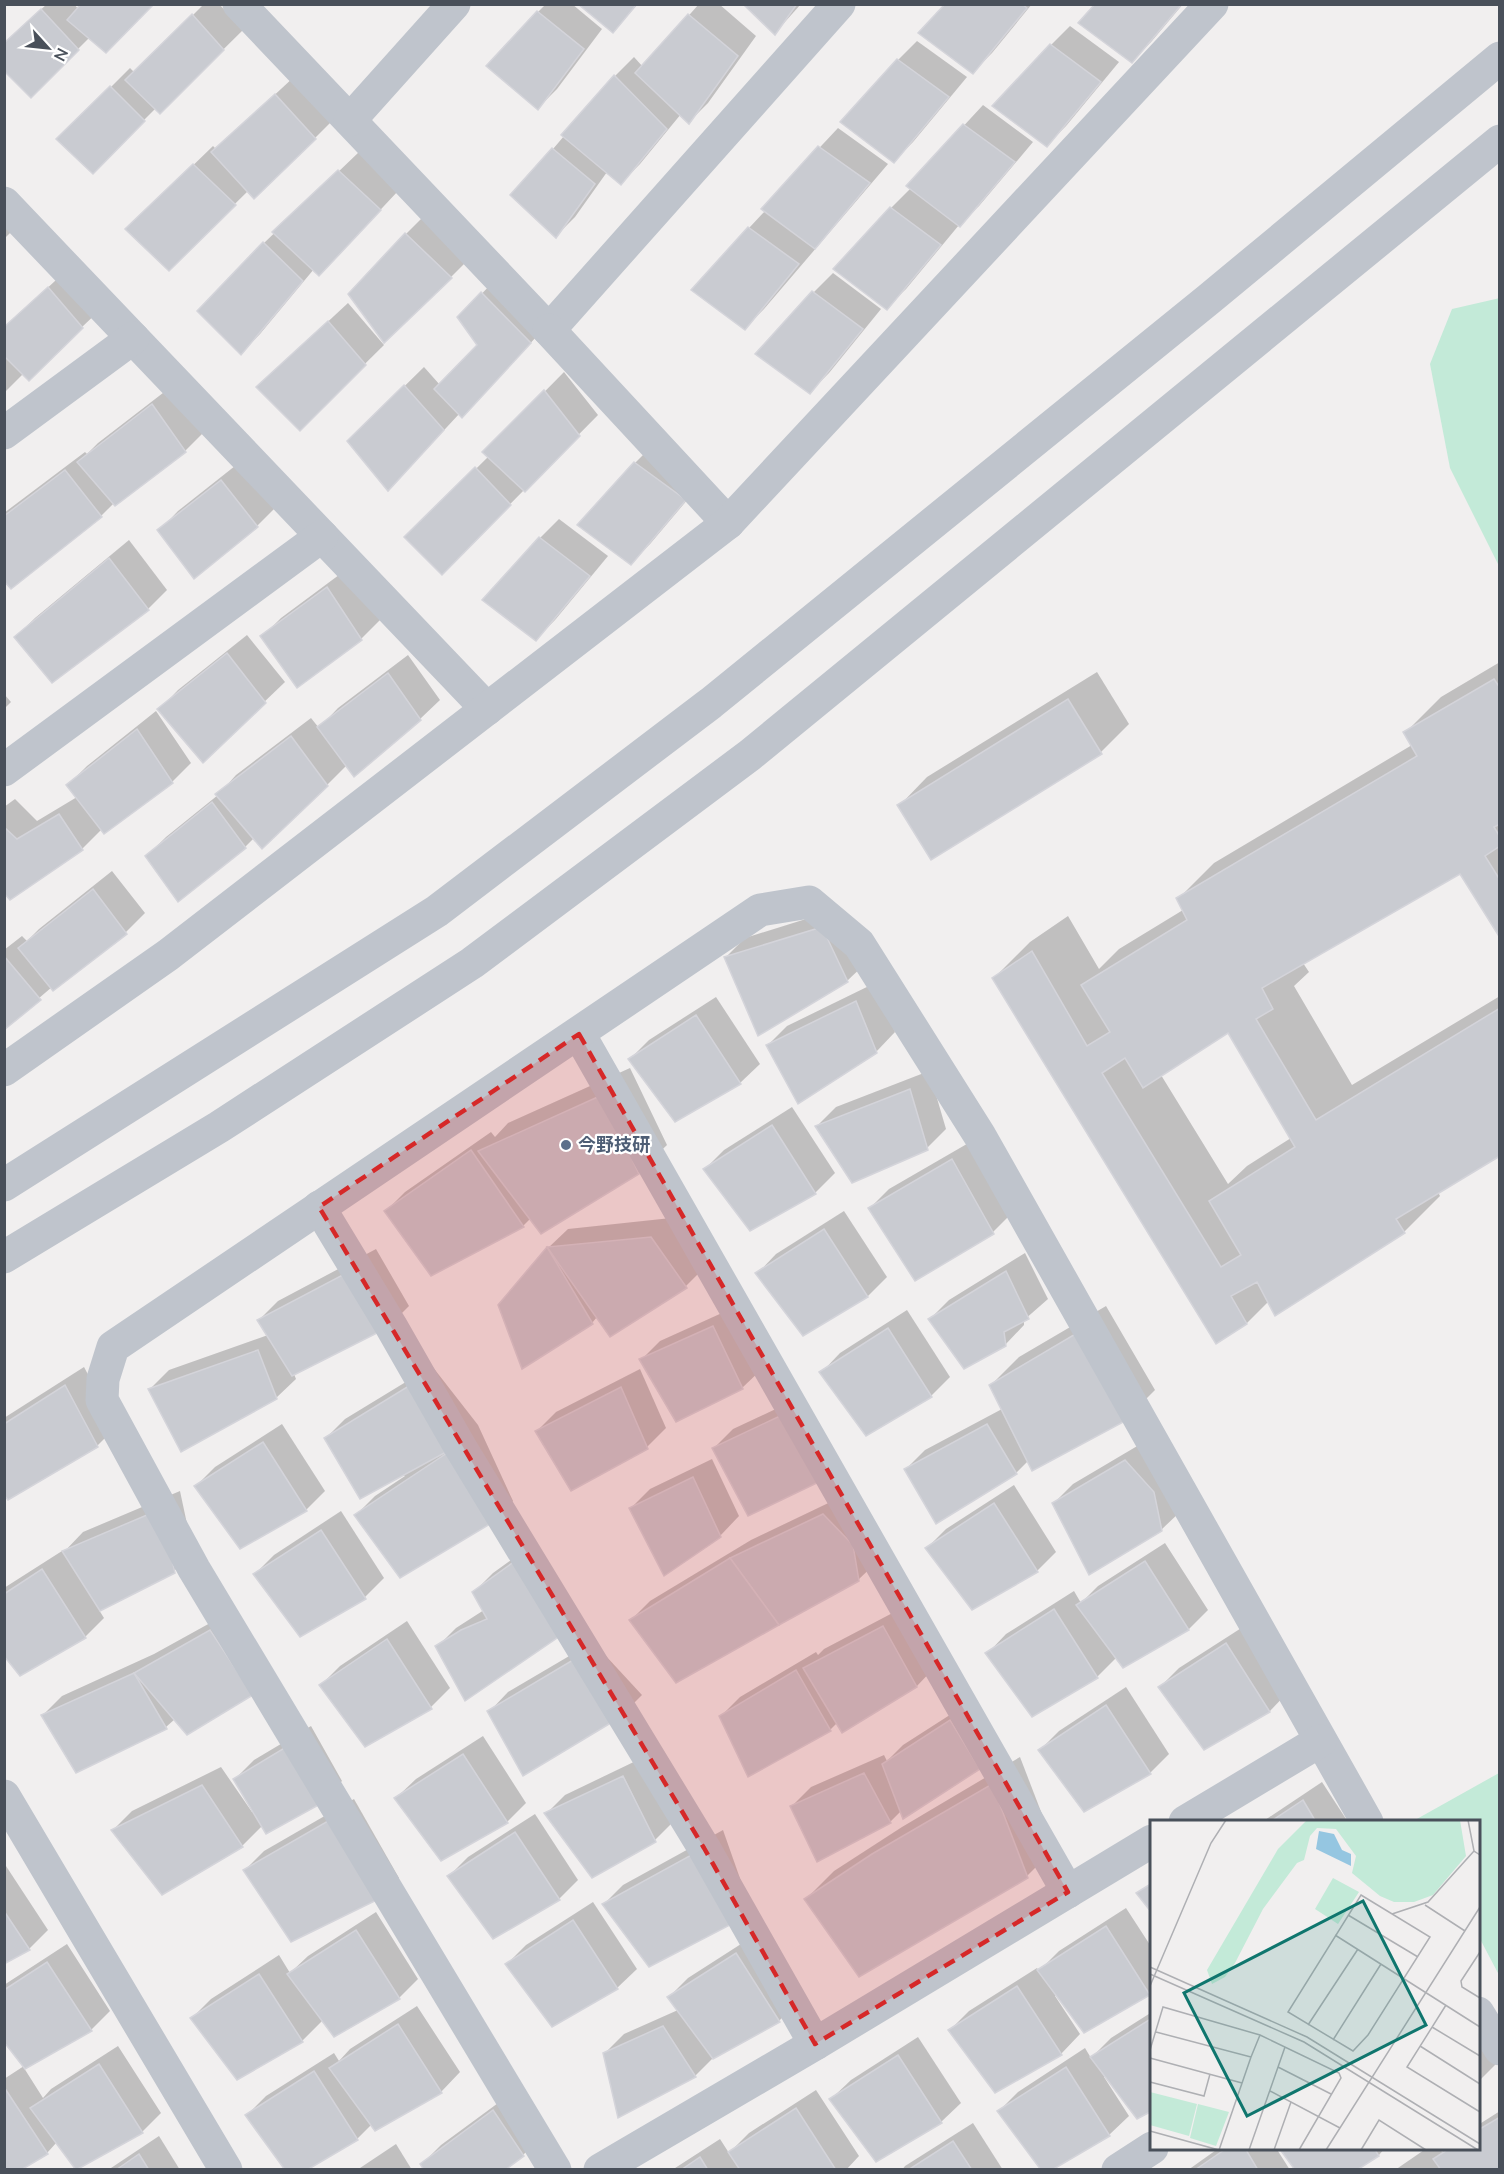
<svg xmlns="http://www.w3.org/2000/svg" width="1504" height="2174" font-family="'Nunito Sans','Noto Sans JP',sans-serif">
  <style>
    .green { fill: #c3ead8 }
    .shadow { fill: #0003; fill-rule: evenodd }
    .building { fill: #c9cbd1; stroke: #d4d4da; stroke-width: 1.5; fill-rule: evenodd }
    .lines { fill: none; stroke-linecap: round; stroke-linejoin: round }
    .minor { stroke: #bfc4cc; stroke-width: 33 }
    .tertiary { stroke: #bfc4cc; stroke-width: 33 }
    .marked { fill: #d62828; fill-opacity: 0.2; stroke: #d62828; stroke-width: 4.5; stroke-dasharray: 12 8; stroke-linejoin: round }
    .service-dot { fill: #5c6f8a; stroke: #fff; stroke-width: 2 }
    .labels { text-anchor: middle; stroke-width: 4.5; stroke-linejoin: round; paint-order: stroke }
    .service-label { font-size: 18px; font-weight: bold; fill: #4e5e75; stroke: #fff; text-anchor: start }
    .inset-road { fill: none; stroke: #aeafb3; stroke-width: 1.5 }
    .view { fill: #0f766e; fill-opacity: 0.15; stroke: #0f766e; stroke-width: 3 }
    .inset-edge { fill: none; stroke: #49505a; stroke-width: 3 }
  </style>
  <rect width="100%" height="100%" fill="#f1efef"/>
  <g class="green">
    <polygon points="1500,298 1500,566 1499,566 1450,468 1430,364 1452,309"/>
    <polygon points="1499,1773 1499,1975 1479,1937 1478,1822 1415,1820"/>
  </g>
  <g class="shadow">
    <polygon points="47,4 74,4 79,10 90,37 31,96 11,37"/>
    <polygon points="204,4 219,4 243,30 160,112 156,108 93,171 59,139 130,68 135,73"/>
    <polygon points="546,4 572,4 602,29 557,89 538,108 538,12"/>
    <polygon points="580,4 638,4 613,31"/>
    <polygon points="699,4 719,4 756,36 708,103 689,122 681,114 640,164 621,183 607,172 575,217 556,236 553,149 615,76 634,57 643,67"/>
    <polygon points="745,4 801,4 775,33"/>
    <polygon points="947,4 1032,4 992,53 973,72"/>
    <polygon points="1097,4 1183,4 1151,42 1132,61"/>
    <polygon points="1070,26 1119,62 1066,126 1047,145 1051,45"/>
    <polygon points="917,41 967,77 913,142 894,161 898,60"/>
    <polygon points="295,76 334,119 315,138 248,191 169,269 147,210 213,146 216,149"/>
    <polygon points="983,105 1033,142 979,206 959,225 906,289 886,308 891,208 911,188 908,186"/>
    <polygon points="838,128 888,164 764,309 745,328 749,228 766,210 763,208"/>
    <polygon points="359,152 399,190 338,255 314,269 260,334 241,353 264,243"/>
    <polygon points="4,210 17,226 4,239"/>
    <polygon points="425,215 470,258 451,277 406,234"/>
    <polygon points="68,269 102,308 82,327 24,373 4,393 4,328"/>
    <polygon points="833,273 881,309 829,373 810,392 814,292"/>
    <polygon points="501,274 549,323 481,397 460,413 407,470 368,422 424,367 440,385 479,345 459,317"/>
    <polygon points="348,303 384,345 300,428 278,368"/>
    <polygon points="564,372 598,415 442,573 407,537 489,456 485,452"/>
    <polygon points="172,386 204,432 185,451 114,503 101,516 12,587 8,583 4,586 4,513 85,452 87,454 98,443"/>
    <polygon points="654,444 704,480 650,544 631,563 635,463"/>
    <polygon points="240,462 276,507 257,526 159,531 178,511"/>
    <polygon points="559,519 608,556 555,620 536,639 540,538"/>
    <polygon points="129,540 167,590 148,609 52,681 16,637 35,618"/>
    <polygon points="347,569 380,620 361,639 262,637 281,618"/>
    <polygon points="247,635 285,682 203,761 159,710 178,690"/>
    <polygon points="408,655 440,700 420,719 354,775 347,765 327,785 255,837 245,847 147,856 166,837 218,795 236,775 311,718 319,728 338,708"/>
    <path d="M1500,662V935L1460,872L1303,963L1309,972L1294,986L1352,1085L1500,996V1155L1438,1192L1440,1196L1404,1232L1269,1301L1247,1323L1217,1342L994,978L1030,942L1068,916L1099,969L1119,949L1183,910L1178,899L1214,863L1412,745L1405,733L1441,697ZM1229,1031L1291,1138L1247,1166L1228,1184L1161,1075Z"/>
    <polygon points="1097,672 1129,724 1101,752 931,858 899,806 927,777"/>
    <polygon points="4,694 11,702 4,709"/>
    <polygon points="156,711 191,763 172,782 102,829 82,849 4,891 4,807 15,799 37,821 77,797 68,785 87,766"/>
    <polygon points="112,871 145,913 126,932 52,987 4,1028 4,950 22,936 27,941 39,929"/>
    <polygon points="841,908 867,962 847,981 726,957 745,938"/>
    <polygon points="875,983 895,1032 876,1052 767,1046 787,1026"/>
    <polygon points="716,997 760,1064 740,1083 675,1120 630,1059 649,1040"/>
    <polygon points="630,1068 667,1145 638,1173 531,1218 523,1226 386,1211 405,1192 491,1132 495,1137 508,1123"/>
    <polygon points="929,1071 946,1129 927,1148 817,1126 836,1107"/>
    <polygon points="792,1107 835,1173 815,1193 750,1230 705,1169 724,1150"/>
    <polygon points="972,1141 1012,1213 993,1232 870,1208 889,1189"/>
    <polygon points="844,1211 887,1277 868,1296 803,1334 757,1274 776,1254"/>
    <polygon points="671,1218 705,1267 686,1286 597,1317 592,1323 500,1305 548,1248 568,1229"/>
    <polygon points="376,1249 409,1306 390,1325 294,1374 296,1379 276,1398 150,1389 169,1370 268,1335 259,1320 278,1301"/>
    <polygon points="1025,1253 1048,1299 1024,1320 1024,1325 1005,1345 930,1319 949,1300"/>
    <polygon points="1106,1306 1155,1390 1127,1418 1029,1460 1016,1473 906,1469 925,1450 1002,1409 991,1385 1019,1357"/>
    <polygon points="733,1308 762,1369 742,1388 641,1360 660,1341"/>
    <polygon points="907,1310 950,1377 931,1396 821,1373 840,1353"/>
    <polygon points="432,1366 478,1425 513,1501 494,1520 356,1515 375,1496 405,1476 326,1438 345,1419"/>
    <polygon points="84,1367 116,1427 97,1446 4,1492 4,1418"/>
    <polygon points="640,1369 666,1428 647,1447 537,1431 556,1412"/>
    <polygon points="799,1398 835,1462 714,1448 733,1429"/>
    <polygon points="282,1424 325,1491 306,1510 196,1486 215,1467"/>
    <polygon points="1144,1442 1181,1511 1161,1530 1054,1503 1073,1484"/>
    <polygon points="712,1459 739,1516 720,1536 631,1508 650,1489"/>
    <polygon points="1014,1485 1056,1552 1037,1571 927,1548 946,1529"/>
    <polygon points="180,1491 193,1552 174,1571 99,1610 104,1618 85,1637 4,1653 4,1588 62,1551 63,1553 83,1532"/>
    <polygon points="843,1496 878,1561 858,1580 631,1620 650,1601 751,1540"/>
    <polygon points="341,1511 384,1578 365,1597 300,1635 255,1574 274,1555"/>
    <polygon points="535,1543 578,1615 437,1647 456,1628 484,1610 474,1592 493,1573"/>
    <polygon points="1165,1543 1208,1610 1189,1629 1123,1666 1117,1657 1097,1677 987,1654 1006,1634 1074,1591 1081,1603 1098,1586"/>
    <polygon points="902,1608 936,1666 917,1686 843,1731 838,1722 830,1730 721,1716 740,1697 816,1652 818,1655 824,1649"/>
    <polygon points="230,1612 271,1674 175,1719 166,1727 77,1771 43,1715 62,1696 154,1654"/>
    <polygon points="407,1621 450,1688 431,1707 366,1745 321,1685 340,1666"/>
    <polygon points="1246,1625 1289,1691 1270,1711 1204,1748 1160,1687 1179,1668"/>
    <polygon points="593,1642 642,1695 623,1714 489,1712 508,1692"/>
    <polygon points="1126,1687 1169,1754 1150,1773 1040,1750 1059,1731"/>
    <polygon points="970,1702 998,1749 902,1810 890,1822 792,1806 811,1787 884,1755 887,1761 903,1745"/>
    <polygon points="311,1726 342,1781 323,1800 263,1825 243,1845 162,1893 113,1830 132,1811 221,1767 252,1812 254,1810 235,1779 254,1760"/>
    <polygon points="483,1736 526,1803 507,1822 396,1798 416,1779"/>
    <polygon points="1020,1757 1055,1848 1027,1876 806,1899 834,1871 902,1827"/>
    <polygon points="642,1758 674,1821 655,1840 546,1814 565,1795"/>
    <polygon points="1322,1782 1348,1822 1262,1822"/>
    <polygon points="354,1799 399,1878 380,1897 245,1870 264,1851"/>
    <polygon points="535,1814 578,1880 559,1899 449,1876 468,1857"/>
    <polygon points="723,1830 749,1904 604,1904 623,1885"/>
    <polygon points="4,1863 48,1930 29,1949 4,1963"/>
    <polygon points="593,1902 637,1969 617,1988 552,2025 507,1964 526,1945"/>
    <polygon points="1126,1908 1152,1948 1152,1991 1149,1994 1084,2031 1057,1994 1055,1996 1080,2034 1061,2054 950,2030 969,2011 1037,1968 1039,1971 1059,1951"/>
    <polygon points="376,1912 418,1979 399,1998 323,2020 302,2041 192,2018 211,1999 279,1955 290,1973 308,1956"/>
    <polygon points="755,1935 798,2001 779,2021 714,2057 695,2076 605,2053 624,2034 678,2010 669,1997 688,1978"/>
    <polygon points="67,1944 110,2011 91,2030 24,2068 43,2098 51,2089 118,2046 161,2113 142,2132 57,2142 47,2153 4,2170 4,2079 24,2066 4,2039 4,1985"/>
    <polygon points="417,2006 460,2072 441,2092 372,2124 357,2139 304,2170 247,2115 266,2096 334,2053 339,2061 350,2049"/>
    <polygon points="1152,2012 1152,2109 1106,2076 1104,2077 1129,2116 1109,2135 1049,2170 999,2111 1018,2092 1085,2048 1091,2058 1111,2038"/>
    <polygon points="1478,2036 1496,2064 1478,2082"/>
    <polygon points="918,2037 961,2103 941,2122 831,2099 851,2080"/>
    <polygon points="816,2090 859,2156 846,2170 672,2170 720,2139 729,2153 749,2133"/>
    <polygon points="513,2092 542,2136 523,2155 422,2164 441,2145"/>
    <polygon points="1500,2111 1500,2170 1395,2170 1427,2148 1440,2148 1442,2152 1446,2148 1478,2148 1478,2125"/>
    <polygon points="973,2123 1003,2170 902,2170 905,2166"/>
    <polygon points="159,2136 180,2170 108,2170"/>
    <polygon points="396,2144 412,2170 357,2170"/>
    <polygon points="1219,2148 1276,2148 1290,2170 1188,2170"/>
    <polygon points="1281,2148 1385,2148 1379,2155 1354,2170"/>
  </g>
  <g class="building">
    <polygon points="81,4 154,4 106,53 67,20"/>
    <polygon points="578,4 637,4 613,33"/>
    <polygon points="743,4 797,4 775,35"/>
    <polygon points="945,4 1022,4 1027,8 973,74 918,33"/>
    <polygon points="1095,4 1182,4 1132,63 1078,23"/>
    <polygon points="41,9 79,50 31,98 4,71 4,43"/>
    <polygon points="537,11 584,49 538,110 486,66"/>
    <polygon points="192,14 224,50 160,114 125,80"/>
    <polygon points="688,14 738,56 689,124 635,73"/>
    <polygon points="1050,44 1101,82 1047,147 992,106"/>
    <polygon points="897,59 949,97 894,163 840,122"/>
    <polygon points="614,75 667,129 621,185 561,135"/>
    <polygon points="110,86 145,121 93,174 56,139"/>
    <polygon points="275,94 316,139 254,199 211,152"/>
    <polygon points="963,124 1015,162 960,227 906,186"/>
    <polygon points="818,146 870,183 815,249 761,209"/>
    <polygon points="552,148 595,184 556,238 510,195"/>
    <polygon points="193,164 236,205 169,271 125,229"/>
    <polygon points="338,170 381,210 319,276 272,232"/>
    <polygon points="890,207 941,245 887,310 833,269"/>
    <polygon points="748,227 799,264 745,330 691,290"/>
    <polygon points="405,233 452,278 384,343 348,294"/>
    <polygon points="263,242 303,281 241,355 197,311"/>
    <polygon points="48,287 83,328 29,381 4,356 4,327"/>
    <polygon points="812,291 863,329 810,394 755,354"/>
    <polygon points="481,292 531,343 462,418 434,389 477,345 457,317"/>
    <polygon points="328,321 366,365 300,431 256,387"/>
    <polygon points="404,385 444,430 388,491 347,441"/>
    <polygon points="544,390 580,436 525,492 482,452"/>
    <polygon points="152,404 186,452 115,506 77,462"/>
    <polygon points="634,462 686,500 631,565 577,525"/>
    <polygon points="475,467 511,505 442,575 404,537"/>
    <polygon points="65,470 102,517 11,589 4,581 4,516"/>
    <polygon points="221,480 258,527 194,579 157,530"/>
    <polygon points="539,537 590,576 536,641 482,600"/>
    <polygon points="109,558 149,610 52,683 14,637"/>
    <polygon points="327,587 362,640 297,688 260,636"/>
    <polygon points="227,653 266,703 203,763 157,709"/>
    <polygon points="388,673 421,720 354,777 317,727"/>
    <path d="M1494,679L1500,688V824L1494,827L1500,837V846L1485,856L1500,880V938L1460,874L1262,988L1273,1009L1256,1019L1316,1120L1500,1008V1156L1396,1219L1405,1233L1275,1316L1257,1282L1231,1296L1247,1324L1216,1344L992,978L1032,951L1087,1046L1110,1032L1081,985L1187,920L1176,898L1417,756L1403,732ZM1228,1033L1295,1147L1209,1201L1241,1255L1221,1267L1102,1073L1125,1058L1143,1088Z"/>
    <polygon points="1068,699 1102,754 931,860 897,805"/>
    <polygon points="137,729 173,783 104,834 66,785"/>
    <polygon points="291,736 328,786 262,849 215,794"/>
    <polygon points="212,802 246,848 178,902 145,856"/>
    <polygon points="59,814 83,850 10,900 4,893 4,827 17,839"/>
    <polygon points="93,889 127,934 53,991 18,948"/>
    <polygon points="822,927 848,982 758,1036 724,957"/>
    <polygon points="4,956 41,1000 4,1030"/>
    <polygon points="856,1001 877,1053 798,1104 766,1045"/>
    <polygon points="696,1015 741,1084 675,1122 628,1059"/>
    <polygon points="910,1089 928,1150 852,1183 815,1126"/>
    <polygon points="602,1095 639,1174 541,1234 478,1151"/>
    <polygon points="772,1125 816,1194 750,1231 703,1169"/>
    <polygon points="471,1150 524,1227 431,1276 384,1211"/>
    <polygon points="952,1159 994,1234 915,1281 868,1208"/>
    <polygon points="824,1229 868,1297 803,1336 755,1273"/>
    <polygon points="651,1237 687,1288 610,1337 547,1247"/>
    <polygon points="547,1247 593,1324 522,1369 498,1305"/>
    <polygon points="356,1268 391,1326 292,1376 257,1320"/>
    <polygon points="1006,1271 1029,1319 1004,1332 1006,1346 964,1369 928,1319"/>
    <polygon points="713,1326 743,1389 676,1422 639,1359"/>
    <polygon points="888,1328 932,1397 866,1436 819,1372"/>
    <polygon points="1077,1333 1127,1420 1032,1471 989,1385"/>
    <polygon points="258,1350 277,1399 181,1452 148,1389"/>
    <polygon points="412,1384 459,1445 360,1499 324,1438"/>
    <polygon points="65,1385 98,1447 8,1500 4,1495 4,1424"/>
    <polygon points="621,1387 648,1449 571,1491 535,1431"/>
    <polygon points="780,1416 817,1483 748,1516 712,1448"/>
    <polygon points="987,1424 1017,1474 936,1524 904,1469"/>
    <polygon points="263,1442 307,1511 240,1549 194,1486"/>
    <polygon points="459,1445 495,1521 400,1578 354,1515"/>
    <polygon points="1125,1460 1154,1492 1162,1531 1089,1575 1052,1503"/>
    <polygon points="693,1477 721,1537 664,1576 629,1508"/>
    <polygon points="994,1503 1038,1572 972,1610 925,1548"/>
    <polygon points="161,1509 175,1573 100,1611 62,1551"/>
    <polygon points="823,1514 853,1545 859,1581 779,1625 730,1558"/>
    <polygon points="321,1530 366,1599 300,1637 253,1574"/>
    <polygon points="730,1558 779,1625 676,1683 629,1620"/>
    <polygon points="515,1561 560,1636 465,1701 435,1646 461,1630 487,1619 472,1592"/>
    <polygon points="1145,1561 1189,1630 1123,1668 1076,1605"/>
    <polygon points="42,1569 86,1638 20,1676 4,1656 4,1594"/>
    <polygon points="1054,1609 1098,1678 1032,1717 985,1653"/>
    <polygon points="883,1626 917,1687 842,1733 803,1668"/>
    <polygon points="210,1630 253,1695 187,1735 134,1673"/>
    <polygon points="387,1639 432,1709 365,1747 319,1685"/>
    <polygon points="1226,1643 1270,1712 1204,1750 1158,1687"/>
    <polygon points="573,1660 624,1715 523,1776 487,1711"/>
    <polygon points="796,1670 831,1731 748,1777 719,1716"/>
    <polygon points="134,1673 167,1729 76,1773 41,1715"/>
    <polygon points="1106,1705 1151,1774 1084,1812 1038,1750"/>
    <polygon points="950,1720 980,1769 903,1819 882,1764"/>
    <polygon points="291,1744 324,1802 266,1834 233,1779"/>
    <polygon points="463,1754 508,1823 441,1861 394,1798"/>
    <polygon points="864,1773 891,1823 817,1862 790,1806"/>
    <polygon points="623,1776 656,1842 592,1878 544,1813"/>
    <polygon points="992,1784 1028,1878 859,1977 804,1899 872,1854"/>
    <polygon points="202,1785 243,1847 162,1895 111,1830"/>
    <polygon points="1303,1800 1316,1822 1270,1822"/>
    <polygon points="335,1817 381,1898 291,1942 243,1870"/>
    <polygon points="515,1832 560,1900 493,1939 447,1876"/>
    <polygon points="704,1848 730,1925 649,1967 602,1904"/>
    <polygon points="1152,1883 1152,1913 1136,1893"/>
    <polygon points="4,1911 30,1950 4,1964"/>
    <polygon points="573,1920 618,1989 552,2027 505,1964"/>
    <polygon points="1106,1926 1150,1995 1084,2033 1037,1970"/>
    <polygon points="356,1930 400,1999 334,2037 287,1974"/>
    <polygon points="736,1953 780,2022 713,2059 667,1997"/>
    <polygon points="47,1962 92,2031 25,2069 4,2042 4,1990"/>
    <polygon points="259,1974 303,2042 237,2080 190,2018"/>
    <polygon points="1017,1986 1062,2055 995,2093 948,2030"/>
    <polygon points="1152,2018 1152,2111 1137,2119 1090,2057"/>
    <polygon points="398,2024 442,2093 375,2131 329,2068"/>
    <polygon points="663,2026 696,2077 618,2118 603,2053"/>
    <polygon points="898,2055 942,2123 876,2162 829,2099"/>
    <polygon points="99,2064 143,2133 76,2170 30,2108"/>
    <polygon points="1066,2067 1110,2136 1052,2170 1041,2170 997,2111"/>
    <polygon points="314,2071 358,2140 307,2170 285,2170 245,2115"/>
    <polygon points="4,2087 48,2154 21,2170 4,2170"/>
    <polygon points="796,2108 836,2170 740,2170 728,2152"/>
    <polygon points="493,2110 524,2156 505,2170 424,2170 420,2164"/>
    <polygon points="1500,2117 1500,2170 1441,2170 1433,2159 1450,2148 1478,2148 1478,2130"/>
    <polygon points="953,2141 972,2170 908,2170"/>
    <polygon points="1227,2148 1245,2148 1258,2170 1195,2170"/>
    <polygon points="1279,2148 1374,2148 1379,2156 1357,2170 1295,2170"/>
    <polygon points="139,2154 149,2170 116,2170"/>
    <polygon points="700,2157 708,2170 681,2170"/>
  </g>
  <g class="lines">
    <g class="minor">
      <polyline points="239,4 549,330 839,4"/>
      <polyline points="350,120 454,4"/>
      <polyline points="4,203 487,709"/>
      <polyline points="549,330 728,523"/>
      <polyline points="4,433 133,338"/>
      <polyline points="4,770 322,536"/>
      <polyline points="579,1034 1068,1892"/>
      <polyline points="4,1070 168,955 728,523 1212,4"/>
      <polyline points="319,1207 391,1326 459,1445 704,1848 815,2044"/>
      <polyline points="1478,2013 1500,2049"/>
      <polyline points="555,2170 194,1569 102,1400 103,1379 113,1347 760,910 809,902 859,944 980,1136 1367,1822"/>
      <polyline points="1118,2170 1152,2148"/>
    </g>
    <g class="tertiary">
      <polyline points="4,1185 437,911 711,703 1209,299 1500,58"/>
      <polyline points="4,1257 219,1127 472,963 750,755 1500,141"/>
      <polyline points="4,1796 226,2170"/>
      <polyline points="1185,1822 1320,1741"/>
      <polyline points="600,2170 815,2044 1152,1841"/>
    </g>
  </g>
  <path class="marked" d="M579,1034L1068,1892L815,2044L704,1848L319,1207Z"/>
  <circle class="service-dot" cx="566" cy="1145" r="6"/>
  <g class="labels">
    <g class="service-label">
      <text x="578" y="1151">今野技研</text>
    </g>
  </g>
  <g transform="translate(1150 1820)">
    <rect width="330" height="330" fill="#f1efef"/>
    <path d="M157,0H310L316,36L283,75L264,82H244L230,76L202,53L206,36L186,9L167,8L160,16L154,40L147,43L113,89L85,143L75,157L62,164L57,150L128,29ZM183,58L209,72L188,104L165,89ZM0,272L47,284L39,316L0,305ZM48,284L79,292L66,326L40,318Z" fill="#c3ead8"/>
    <path d="M169,11L184,14L192,30L201,34V46L166,29Z" fill="#95c6e1"/>
    <path class="inset-road" d="M318,0L324,31L330,35M211,75L280,117L218,215L203,231L138,192ZM275,85L315,111M242,94L278,82L324,31M198,95L268,137M185,115L330,207M330,132L311,161L312,167L330,178M0,147L157,217L330,324M0,154L154,222L328,330M0,166L61,23L76,0M296,185L257,247L330,292M158,205L208,129M282,207L330,236M183,220L231,144M270,226L330,264M0,230L13,187L110,215L189,253L191,258L149,330M101,237L110,215M0,238L92,263M128,247L181,274M0,262L54,276L60,254M120,271L190,308M0,311L69,330L101,237L6,212M99,330L135,227M124,330L141,282M176,330L330,87M211,330L229,300L276,330"/>
    <path class="view" d="M213,81L276,205L97,296L34,173Z"/>
    <rect width="330" height="330" class="inset-edge"/>
  </g>
  <rect width="1504" height="2174" fill="none" stroke="#49505a" stroke-width="12"/>
  <g transform="translate(48 48) rotate(117)" stroke="#ffffff" stroke-width="4.5" paint-order="stroke">
  <path d="M0-4.5L10 22L0 15L-10 22Z" fill="#49505a"/>
  <text y="-9" font-size="16" font-weight="bold" text-anchor="middle" fill="#49505a">N</text>
  </g>
</svg>
